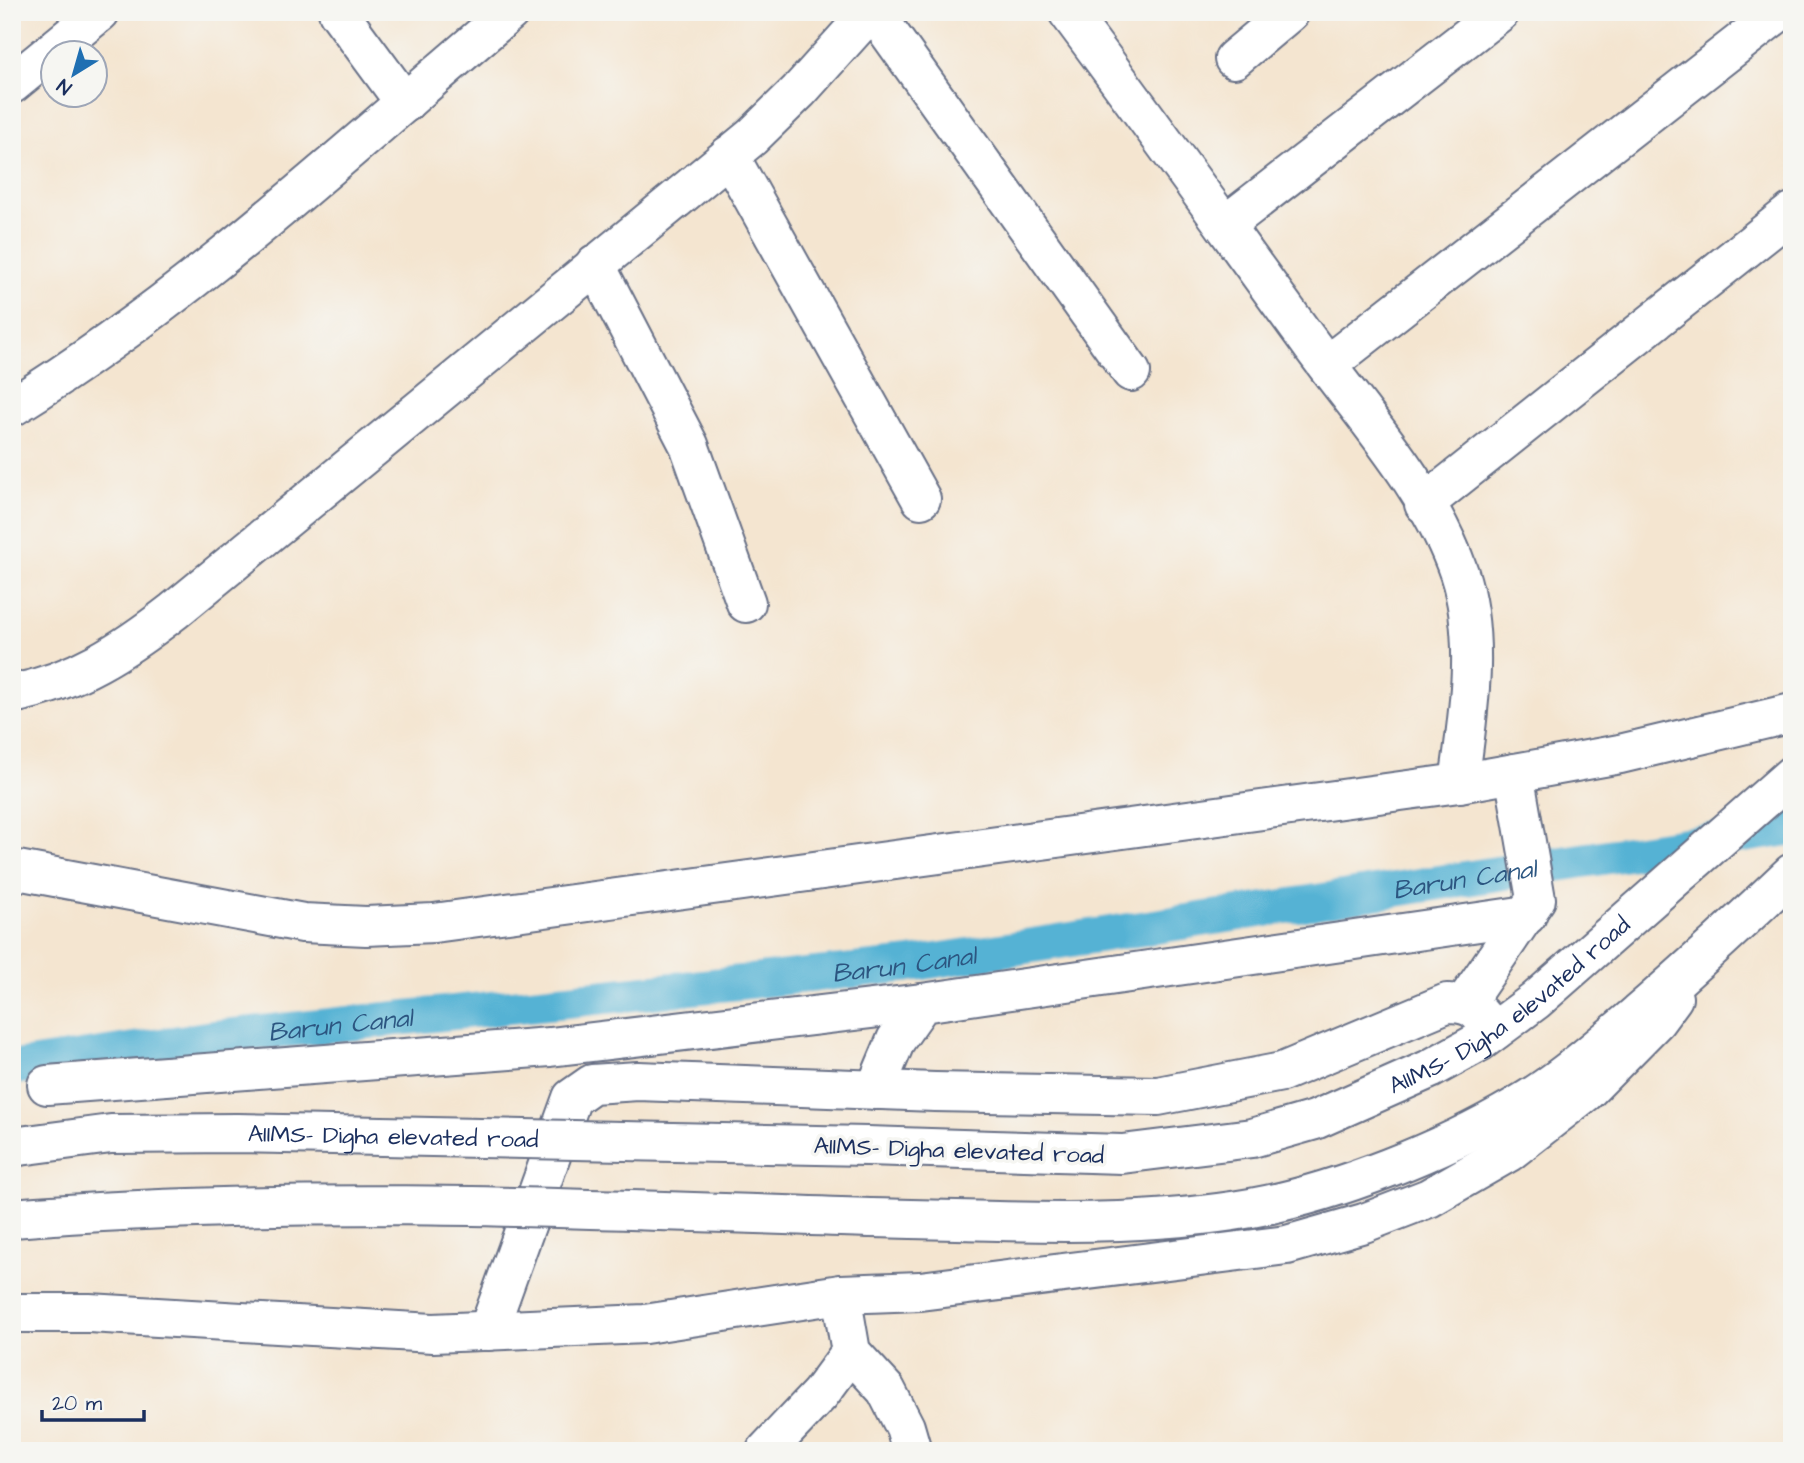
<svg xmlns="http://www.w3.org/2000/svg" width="1804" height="1463" font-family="'Architects Daughter',sans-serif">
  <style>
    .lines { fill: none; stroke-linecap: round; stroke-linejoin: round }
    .canal { stroke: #55b2d4; stroke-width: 35 }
    .minor-casing { stroke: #676f86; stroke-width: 42 }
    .major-casing { stroke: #676f86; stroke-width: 42 }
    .highway-casing { stroke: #676f86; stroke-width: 42 }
    .minor { stroke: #fff; stroke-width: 38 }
    .major { stroke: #fff; stroke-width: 38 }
    .highway { stroke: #fff; stroke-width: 38 }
    .highway-bridge-casing { stroke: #676f86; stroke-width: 42; stroke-linecap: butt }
    .highway-bridge { stroke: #fff; stroke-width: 38 }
    .labels { text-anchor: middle; stroke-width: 7; stroke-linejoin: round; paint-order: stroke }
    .street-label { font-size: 24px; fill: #1b2f5e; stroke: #f6f6f2 }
    .water-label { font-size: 26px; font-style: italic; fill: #2c5681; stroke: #f6f6f2 }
  </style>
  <rect width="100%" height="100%" fill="#f6f6f2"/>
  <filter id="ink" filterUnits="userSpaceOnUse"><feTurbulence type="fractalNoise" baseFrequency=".0143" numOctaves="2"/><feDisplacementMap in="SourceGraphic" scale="14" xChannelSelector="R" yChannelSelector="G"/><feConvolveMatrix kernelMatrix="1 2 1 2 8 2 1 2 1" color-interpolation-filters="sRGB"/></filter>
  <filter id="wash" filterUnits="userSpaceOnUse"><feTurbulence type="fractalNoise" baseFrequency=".00686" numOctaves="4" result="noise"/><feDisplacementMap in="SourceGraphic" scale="28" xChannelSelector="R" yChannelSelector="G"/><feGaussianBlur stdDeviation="1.57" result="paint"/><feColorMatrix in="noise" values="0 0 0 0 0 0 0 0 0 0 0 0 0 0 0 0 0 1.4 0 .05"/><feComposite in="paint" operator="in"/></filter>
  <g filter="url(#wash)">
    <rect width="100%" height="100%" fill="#f4e5d0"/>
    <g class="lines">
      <path class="canal" id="s1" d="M12,1068L210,1038L907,965L1792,828"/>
    </g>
  </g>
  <g filter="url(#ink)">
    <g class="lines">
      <defs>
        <g id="minor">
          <polyline points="338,12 405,103"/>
          <polyline points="874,12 1131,372"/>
          <path d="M1068,12C1151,123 1231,235 1312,346C1364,417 1430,489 1459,573C1481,639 1468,716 1459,783"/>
          <polyline points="1234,59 1290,12"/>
          <polyline points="12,84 100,12"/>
          <polyline points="729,155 921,499"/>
          <polyline points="1225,225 1500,12"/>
          <polyline points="595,264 689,445 746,603"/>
          <polyline points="1327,365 1779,12"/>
          <path d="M12,407C193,295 348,149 510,12"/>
          <polyline points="1424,504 1792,212"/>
          <path d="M12,694C75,682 124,650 174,611L752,137L799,91L870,12"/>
          <polyline points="1465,1003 1536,899 1514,773"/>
          <polyline points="47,1085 550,1047 922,1003"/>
          <polyline points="875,1090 896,1040 922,1003 1527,915"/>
          <polyline points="841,1294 851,1352 886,1390 905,1427 912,1451"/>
          <polyline points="12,1313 89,1313 433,1333 645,1324 841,1294 920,1291 1287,1245 1364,1223 1429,1198 1509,1152 1586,1092 1656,1021 1673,998"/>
          <path d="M488,1331L572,1098L592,1084L638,1081L935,1092L1158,1096L1282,1072L1447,1003C1474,1003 1477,1011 1494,1031"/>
          <polyline points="766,1451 820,1394 851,1352"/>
        </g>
        <polyline id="major" points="12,869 303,923 366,926 434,923 1459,783 1620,754 1792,713"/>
        <g id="highway">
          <path id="s2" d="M867,1146L1122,1154L1252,1138L1315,1120L1430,1069L1481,1041L1535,1001L1792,775"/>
          <path d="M870,1218C996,1220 1125,1230 1251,1208C1336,1193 1443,1150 1517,1106C1552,1086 1584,1059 1615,1033C1676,982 1734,928 1792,873"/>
        </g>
      </defs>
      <use href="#minor" class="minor-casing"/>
      <use href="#major" class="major-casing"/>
      <use href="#highway" class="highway-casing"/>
      <use href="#minor" class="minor"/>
      <use href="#major" class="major"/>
      <use href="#highway" class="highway"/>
      <defs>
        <g id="highway-bridge">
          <path id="s3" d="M12,1147L111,1134L237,1133L867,1146"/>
          <path d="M12,1218C300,1195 582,1208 870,1218"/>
        </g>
      </defs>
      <use href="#highway-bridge" class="highway-bridge-casing"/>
      <use href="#highway-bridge" class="highway-bridge"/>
    </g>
  </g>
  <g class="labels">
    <g class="street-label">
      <text dy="8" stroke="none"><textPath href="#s2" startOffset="679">AIIMS- Digha elevated road</textPath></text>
      <text dy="8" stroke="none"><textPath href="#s3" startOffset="382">AIIMS- Digha elevated road</textPath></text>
      <text transform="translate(959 1150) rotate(2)" y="8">AIIMS- Digha elevated road</text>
    </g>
    <g class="water-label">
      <text dy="9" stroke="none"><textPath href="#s1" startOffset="1465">Barun Canal</textPath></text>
      <text dy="9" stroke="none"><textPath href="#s1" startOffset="898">Barun Canal</textPath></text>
      <text dy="9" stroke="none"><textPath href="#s1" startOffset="331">Barun Canal</textPath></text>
    </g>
  </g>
  <rect width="1804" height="1463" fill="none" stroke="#f6f6f2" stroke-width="42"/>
  <g transform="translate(74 74) rotate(217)"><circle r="33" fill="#f6f6f2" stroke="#9ea6b7" stroke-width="2"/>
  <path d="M0-5L12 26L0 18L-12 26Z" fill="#1f6fb2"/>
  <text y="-10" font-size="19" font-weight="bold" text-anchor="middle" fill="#1b2f5e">N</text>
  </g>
  <path d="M42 1410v10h102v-10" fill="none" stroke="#1b2f5e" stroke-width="3.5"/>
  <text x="52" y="1410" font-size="21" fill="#1b2f5e" stroke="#f6f6f2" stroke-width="5" paint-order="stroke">20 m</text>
</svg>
